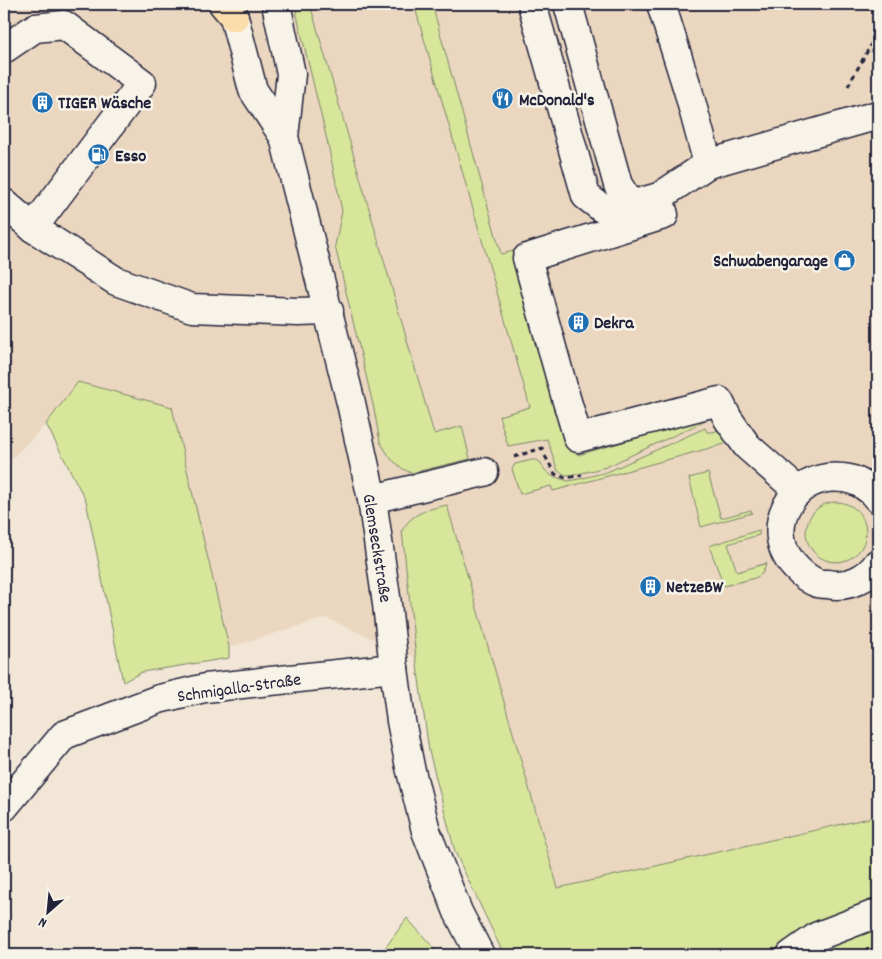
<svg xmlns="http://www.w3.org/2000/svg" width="882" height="959" font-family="Dekko,sans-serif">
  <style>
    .built { fill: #ebd7c0 }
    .green { fill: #d7e69a; stroke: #7c846a }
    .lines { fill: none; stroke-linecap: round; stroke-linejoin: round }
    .minor-casing { stroke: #22223b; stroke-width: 31 }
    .major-casing { stroke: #22223b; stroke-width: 31 }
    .path { stroke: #22223b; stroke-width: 3; stroke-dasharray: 5 4; stroke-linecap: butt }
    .minor { stroke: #f7f3e8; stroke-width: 28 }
    .major { stroke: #fbddab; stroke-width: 28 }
    .labels { text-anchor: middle; stroke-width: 5; stroke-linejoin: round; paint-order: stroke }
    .poi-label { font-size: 18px; font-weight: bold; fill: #22223b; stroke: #f7f3e8; text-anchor: start }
    .street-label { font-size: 18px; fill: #22223b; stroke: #f7f3e8 }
  </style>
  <rect width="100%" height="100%" fill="#f2e6d6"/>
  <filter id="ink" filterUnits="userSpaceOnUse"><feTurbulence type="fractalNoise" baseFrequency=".02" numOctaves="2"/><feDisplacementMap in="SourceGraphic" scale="10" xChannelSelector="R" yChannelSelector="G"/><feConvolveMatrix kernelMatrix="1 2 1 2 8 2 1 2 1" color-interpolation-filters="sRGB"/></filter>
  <g filter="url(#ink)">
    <polygon class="built" points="4,4 878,4 878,816 558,888 416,658 326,618 229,647 171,407 78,382 46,424 6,465 4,462"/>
    <g class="green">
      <polygon points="295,4 310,4 434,434 462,426 470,459 411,473 403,469 391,459 380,442 374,409 335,246 342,211 327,140 298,20"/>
      <polygon points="414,4 432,4 501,254 518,250 578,455 702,419 703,422 606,467 578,474 566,475 558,471 547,439 508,446 499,416 530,407"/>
      <polygon points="78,382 172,407 229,647 229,658 142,672 123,682 86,501 46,424"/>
      <polygon points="726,427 732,442 553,491 551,486 520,494 512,469 515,464 532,460 537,460 541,463 544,469 552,476 568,481 579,479 607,472 705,428 707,432 713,432"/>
      <polygon points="708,473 721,518 751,510 752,513 701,527 689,478"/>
      <circle cx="836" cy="532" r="30"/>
      <path d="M447,505L558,888L878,816V955H504L455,852L429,751L416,658L402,531C411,513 428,509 447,505Z"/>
      <polygon points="759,530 759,535 728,544 737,572 767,563 762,574 755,578 724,586 709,546"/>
      <polygon points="407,918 440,955 380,955"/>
    </g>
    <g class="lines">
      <defs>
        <g id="minor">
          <polyline points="230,4 234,17 253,90 284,137"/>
          <polyline points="276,4 291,74 284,137 351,403 372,499 387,604 394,668 401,721 410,767 426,831 458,912 480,955"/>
          <polyline points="532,4 586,196 603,209 631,205"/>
          <polyline points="568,4 618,185 631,205 659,197 708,164 878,115"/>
          <polyline points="661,4 688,90 708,164"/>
          <polyline points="4,49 35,28 64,25 142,83 33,228"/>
          <polyline points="659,197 664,215 527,258 566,398 578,438 719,401 728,419 747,446 798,491"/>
          <polyline points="4,203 33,228 116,281 192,308 298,312 329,311"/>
          <polyline points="372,499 484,472"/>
          <path d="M878,499C870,488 857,479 843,478C790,471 759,533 798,570C803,575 810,580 817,583C820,584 824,584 828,584C847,588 867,579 878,563"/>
          <polyline points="4,807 64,735 159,699 205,688 394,668"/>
          <polyline points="791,955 818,936 878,913"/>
        </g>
        <polyline id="major" points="223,4 234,17"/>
      </defs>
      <use href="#minor" class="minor-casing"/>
      <use href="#major" class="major-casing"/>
      <g class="path">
        <polyline points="848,86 878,32"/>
        <polyline points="545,456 555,474 566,478 582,475"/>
        <polyline points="514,457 542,448 543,450"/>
      </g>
      <use href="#minor" class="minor"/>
      <use href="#major" class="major"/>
    </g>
  </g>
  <defs>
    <symbol id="restaurant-disc" viewBox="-11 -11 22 22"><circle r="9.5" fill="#1f6fb2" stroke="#f7f3e8"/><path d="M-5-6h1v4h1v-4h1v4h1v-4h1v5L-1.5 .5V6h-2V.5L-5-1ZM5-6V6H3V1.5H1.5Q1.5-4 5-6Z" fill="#fff"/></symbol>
    <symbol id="building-disc" viewBox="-11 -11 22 22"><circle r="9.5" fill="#1f6fb2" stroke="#f7f3e8"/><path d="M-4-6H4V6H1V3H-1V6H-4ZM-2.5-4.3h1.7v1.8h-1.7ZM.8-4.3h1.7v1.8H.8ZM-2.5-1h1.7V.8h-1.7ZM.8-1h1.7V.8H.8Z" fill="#fff"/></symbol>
    <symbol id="fuel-disc" viewBox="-11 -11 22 22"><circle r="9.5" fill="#1f6fb2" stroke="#f7f3e8"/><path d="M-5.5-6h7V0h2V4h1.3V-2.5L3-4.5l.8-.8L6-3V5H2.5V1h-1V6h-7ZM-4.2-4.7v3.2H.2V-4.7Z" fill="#fff"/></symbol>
    <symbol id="shop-disc" viewBox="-11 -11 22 22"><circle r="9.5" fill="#1f6fb2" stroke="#f7f3e8"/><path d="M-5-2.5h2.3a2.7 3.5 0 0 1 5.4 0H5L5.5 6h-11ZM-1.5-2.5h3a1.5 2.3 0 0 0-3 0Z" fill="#fff"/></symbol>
  </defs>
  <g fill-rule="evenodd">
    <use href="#restaurant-disc" x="490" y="86" width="25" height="25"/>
    <use href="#building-disc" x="30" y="90" width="25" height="25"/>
    <use href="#fuel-disc" x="86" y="142" width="25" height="25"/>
    <use href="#shop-disc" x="832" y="248" width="25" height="25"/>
    <use href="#building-disc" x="566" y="310" width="25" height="25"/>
    <use href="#building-disc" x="638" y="574" width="25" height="25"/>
  </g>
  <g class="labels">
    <g class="poi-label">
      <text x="519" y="105">McDonald's</text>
      <text x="58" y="108">TIGER Wäsche</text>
      <text x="115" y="161">Esso</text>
      <text x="828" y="266" text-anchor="end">Schwabengarage</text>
      <text x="594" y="328">Dekra</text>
      <text x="666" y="592">NetzeBW</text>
    </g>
    <g class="street-label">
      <text transform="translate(378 548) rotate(81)" y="6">Glemseckstraße</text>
      <text transform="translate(239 687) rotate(-8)" y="6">Schmigalla-Straße</text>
    </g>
  </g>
  <rect width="882" height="959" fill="none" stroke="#f7f3e8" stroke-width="20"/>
  <rect x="10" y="10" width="862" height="939" fill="none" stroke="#22223b" stroke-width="2" filter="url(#ink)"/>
  <g transform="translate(48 912) rotate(207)" stroke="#f7f3e8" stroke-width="4" paint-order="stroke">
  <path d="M0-4L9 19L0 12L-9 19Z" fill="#22223b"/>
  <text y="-8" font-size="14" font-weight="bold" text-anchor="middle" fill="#22223b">N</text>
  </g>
</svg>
